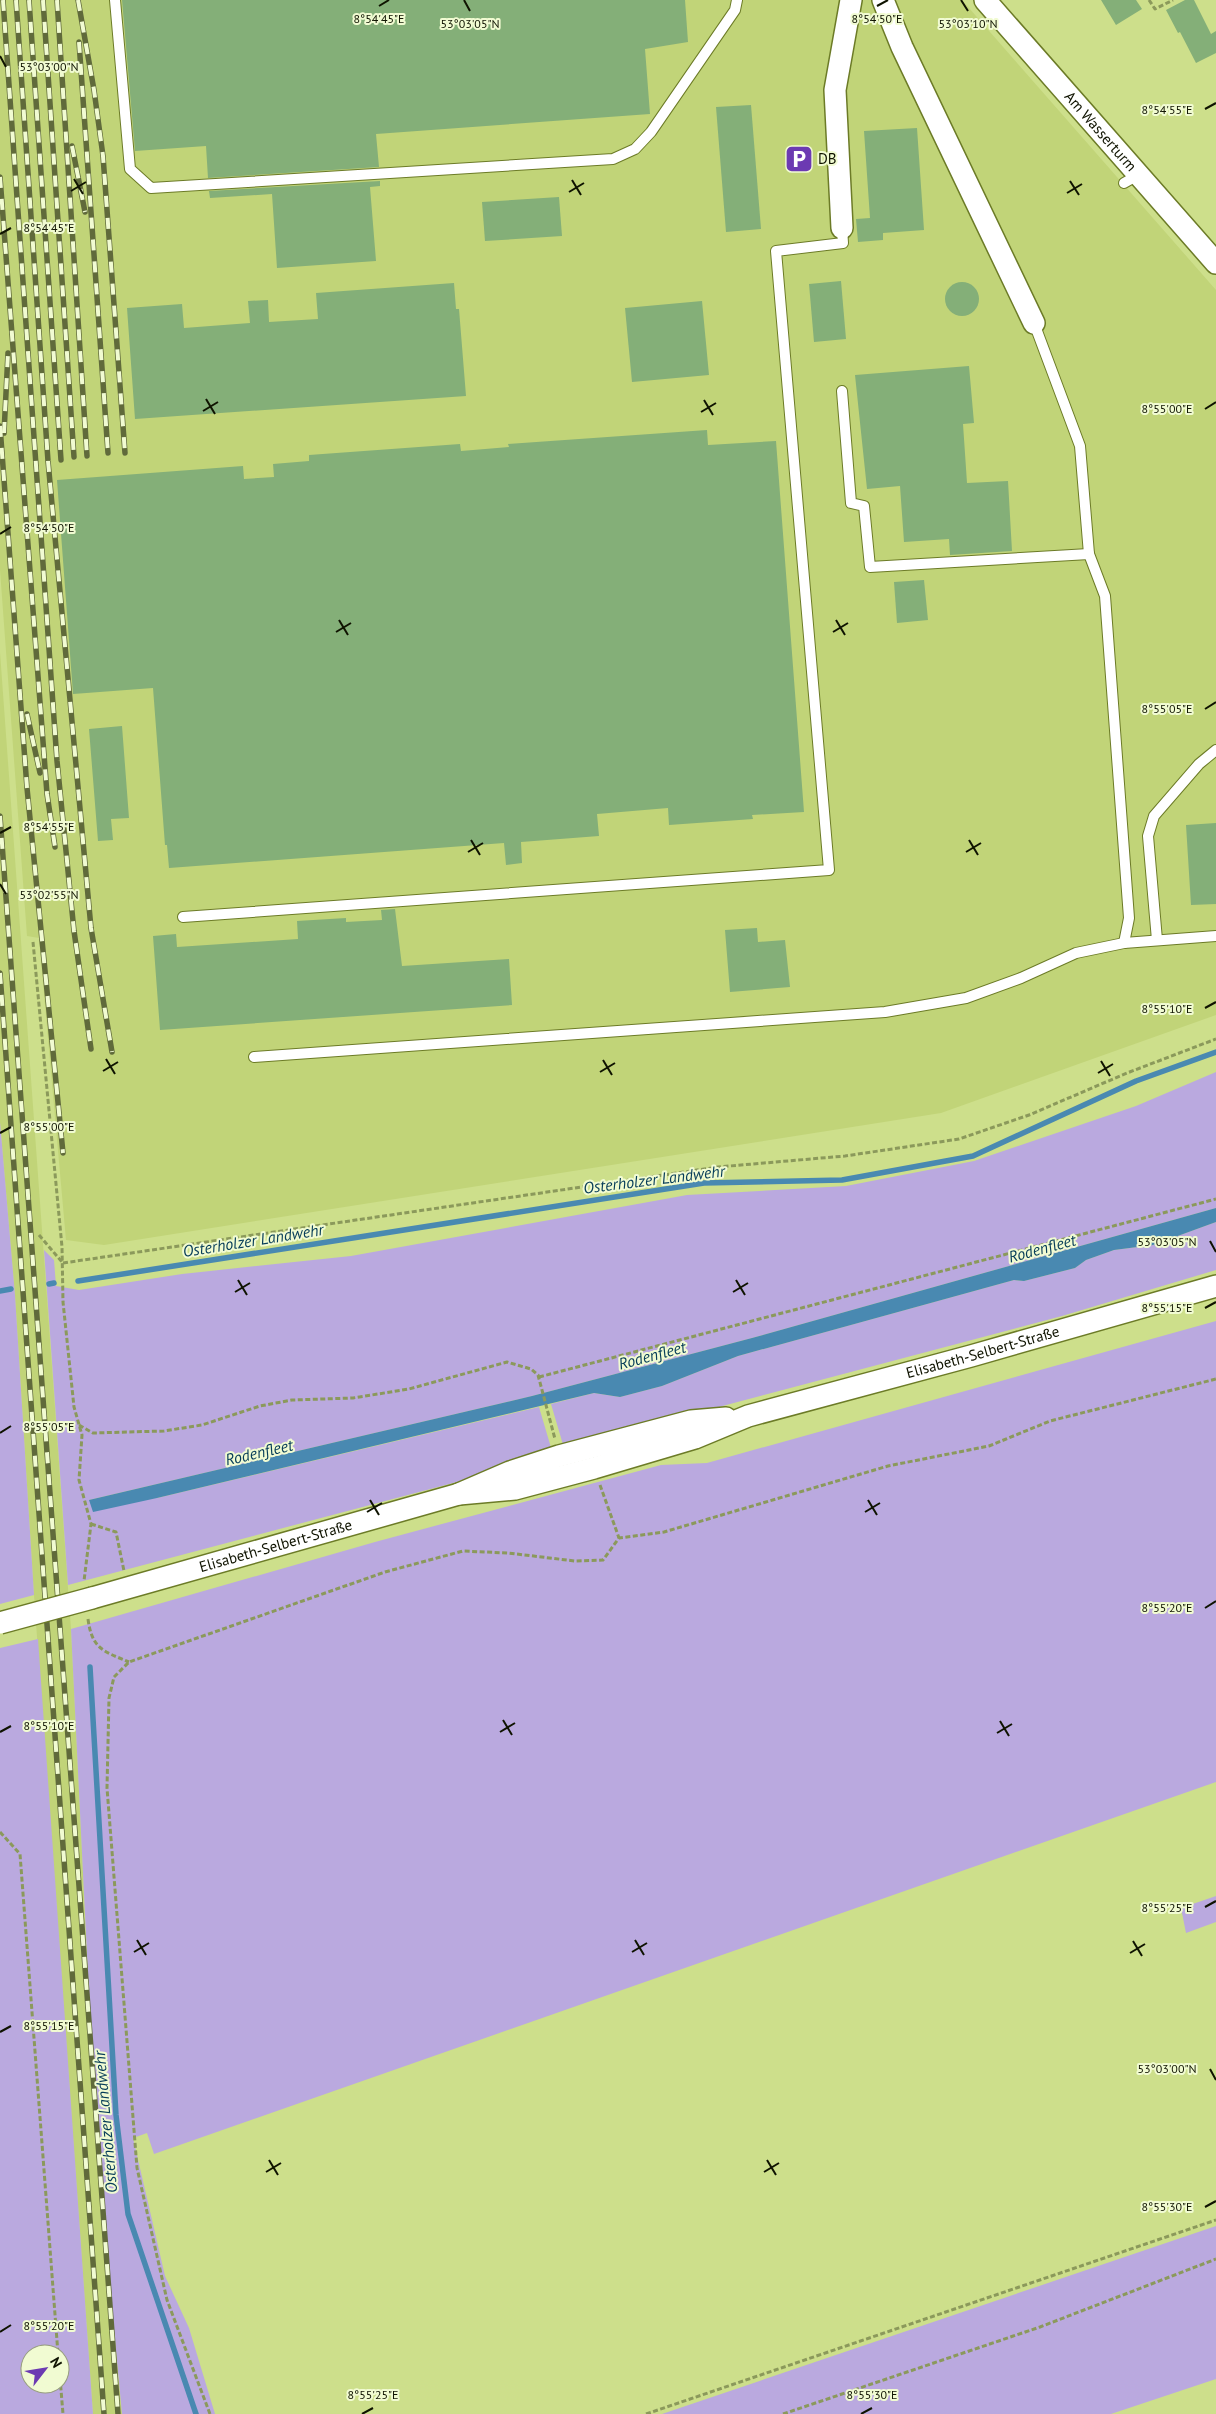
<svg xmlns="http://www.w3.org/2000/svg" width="1216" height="2414" font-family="'PT Sans',sans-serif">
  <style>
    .built { fill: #c1d478 }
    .green { fill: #baa9df; fill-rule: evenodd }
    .water { fill: #4989b1 }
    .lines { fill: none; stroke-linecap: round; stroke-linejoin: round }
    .stream { stroke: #4989b1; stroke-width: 5.5 }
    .building { fill: #84af78 }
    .service-casing { stroke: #6c7b27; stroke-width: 12 }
    .minor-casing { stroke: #6c7b27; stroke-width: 24 }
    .path { stroke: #8b995b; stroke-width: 3; stroke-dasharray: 5 2.5; stroke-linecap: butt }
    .service { stroke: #fff; stroke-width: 10 }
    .minor { stroke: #fff; stroke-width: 21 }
    .rail-casing { stroke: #606a3b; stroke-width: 5.5 }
    .rail { stroke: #f1fbd2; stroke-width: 4; stroke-dasharray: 11; stroke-linecap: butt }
    .minor-bridge-casing { stroke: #6c7b27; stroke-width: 24; stroke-linecap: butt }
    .minor-bridge { stroke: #fff; stroke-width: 21 }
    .ticks { fill: none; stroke: #0f1300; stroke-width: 2 }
    .labels { text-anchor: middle; stroke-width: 4; stroke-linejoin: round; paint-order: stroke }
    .street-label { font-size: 15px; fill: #0f1300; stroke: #f1fbd2 }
    .poi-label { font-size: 15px; fill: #0f1300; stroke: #f1fbd2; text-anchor: start }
    .water-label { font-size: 16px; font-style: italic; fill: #063c58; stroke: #f1fbd2 }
    .ticks-label { font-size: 12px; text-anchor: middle; fill: #0f1300; stroke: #f1fbd2; stroke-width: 4; stroke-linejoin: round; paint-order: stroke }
  </style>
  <rect width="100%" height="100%" fill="#cddf8b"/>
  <g class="built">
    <polygon points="0,0 962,0 1216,290 1216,1015 941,1113 104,1245 66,1240 39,938 27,936 0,570"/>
    <polygon points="0,652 71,1629 96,2138 122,2414 93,2414 34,1595 15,1295 0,1122"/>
  </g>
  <g class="green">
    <polygon points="1216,1072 1216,1208 752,1338 532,1396 89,1500 157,1498 539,1407 552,1451 457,1482 68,1585 44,1250 54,1260 56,1286 79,1290 182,1274 351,1256 687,1195 846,1186 974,1161 1136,1106"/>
    <polygon points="0,1122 15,1295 34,1595 0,1604"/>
    <polygon points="1216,1222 1216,1270 1062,1316 564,1448 551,1404 594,1393 620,1397 662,1386 738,1356 1014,1280 1024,1281 1075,1268 1086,1260 1114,1250 1153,1245"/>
    <polygon points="1216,1321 1216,1782 154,2154 147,2133 133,2138 165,2276 189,2328 215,2414 122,2414 96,2138 71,1629 375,1542 661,1465 707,1463"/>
    <path d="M38,1639L93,2414H0V1648ZM30,2354H60V2384H30Z"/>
    <polygon points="1216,1896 1216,1922 1186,1933 1181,1908"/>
    <polygon points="1216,2226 1216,2379 1111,2414 662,2414"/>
  </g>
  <polygon class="water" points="1216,1208 1216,1222 1153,1245 1114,1250 1086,1260 1075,1268 1024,1281 1014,1280 738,1356 662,1386 620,1397 594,1393 157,1498 93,1512 89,1500 532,1396 752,1338"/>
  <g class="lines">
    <g class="stream">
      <polyline points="78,1281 704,1183 842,1180 973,1156 1136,1081 1216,1052"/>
      <polyline points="49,1284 54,1283"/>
      <polyline points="0,1291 11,1289"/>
      <polyline points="90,1667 116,2115 128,2214 196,2414"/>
    </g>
  </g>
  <g class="building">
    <polygon points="122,0 685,0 688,42 645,49 650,114 376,134 379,167 208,178 206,146 135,151"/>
    <polygon points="1101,0 1136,0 1142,9 1116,25"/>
    <polygon points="1185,0 1194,0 1211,34 1216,31 1216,53 1196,63 1180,32 1178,33 1166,10"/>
    <polygon points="751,105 761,229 726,232 716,107"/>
    <polygon points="917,128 924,230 883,233 883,240 858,242 856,219 870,218 864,131"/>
    <polygon points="380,181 380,186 370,187 376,261 277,268 272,194 210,198 209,191"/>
    <polygon points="559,197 562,236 485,241 482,202"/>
    <polygon points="841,281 846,339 814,342 809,284"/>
    <circle cx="962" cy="299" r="17"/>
    <polygon points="454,283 456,309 459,309 466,396 135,419 127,308 182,304 184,328 250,323 248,301 268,300 269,322 318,319 316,293"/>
    <polygon points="702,301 709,375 632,382 625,308"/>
    <polygon points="969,366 974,423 963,424 967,483 1008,481 1012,551 950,555 949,539 904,542 900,486 867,489 855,375"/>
    <polygon points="707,430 708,445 776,441 804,812 752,815 753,819 669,825 668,808 597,814 599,836 521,842 522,863 506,865 504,843 169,868 167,845 165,845 153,688 73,694 57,480 243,466 244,479 274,477 273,464 309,461 309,455 460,444 461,451 509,447 508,444"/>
    <polygon points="924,580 928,620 897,623 894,582"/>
    <polygon points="122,726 129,818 111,819 113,840 98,841 89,729"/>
    <polygon points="1216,823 1216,904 1191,905 1186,825"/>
    <polygon points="395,909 402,966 509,959 512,1005 160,1030 153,936 176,934 177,947 298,939 297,921 346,918 346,922 382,920 381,910"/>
    <polygon points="757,928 758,942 785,940 790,987 730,992 725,930"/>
  </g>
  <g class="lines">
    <defs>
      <g id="service">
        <polyline points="115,0 130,169 151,188 613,159 635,149 651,132 735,10 737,0"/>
        <polyline points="1124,183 1138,175"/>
        <polyline points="1034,323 1080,446 1089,554 1105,596 1129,918 1124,943"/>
        <polyline points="842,391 851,503 864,506 870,567 1089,554"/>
        <polyline points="183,917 829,870 776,251 843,243 842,228"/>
        <polyline points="1157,940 1148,836 1154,816 1199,764 1216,750"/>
        <polyline points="254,1057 885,1012 966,998 1021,978 1076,953 1124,943 1216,936"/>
      </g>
      <g id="minor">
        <polyline points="883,0 902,47 1034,323"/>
        <path id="s1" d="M985,0L1216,263"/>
        <polyline points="842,228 835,90 851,0"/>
        <path id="s2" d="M459,1494L515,1489L594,1468L695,1438L748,1416L971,1356L1216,1286"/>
        <path id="s3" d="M92,1598L459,1494L510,1472L559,1456L691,1421L726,1418"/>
      </g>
    </defs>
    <use href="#service" class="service-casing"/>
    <use href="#minor" class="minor-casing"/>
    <g class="path">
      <polyline points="1149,0 1155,9 1173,0"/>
      <polyline points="33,942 62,1247 63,1302 74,1407 82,1435 79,1480 91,1524 84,1581"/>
      <polyline points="39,1235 62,1262"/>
      <polyline points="63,1263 718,1167 845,1156 959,1139 1029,1115 1127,1073 1216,1039"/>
      <polyline points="539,1377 1216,1199"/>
      <polyline points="79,1425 93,1433 164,1431 202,1425 260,1406 292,1400 353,1398 409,1389 507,1362 531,1369 538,1375 555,1439"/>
      <polyline points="600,1485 619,1538"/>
      <polyline points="91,1524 116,1532 124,1571"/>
      <path d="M88,1619C92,1649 103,1651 129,1662"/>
      <polyline points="0,1832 20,1854 58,2354"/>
      <polyline points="60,2378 63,2414"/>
      <polyline points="210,2414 167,2300 137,2168 107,1788 109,1698 114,1677 129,1662 385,1572 463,1551 508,1553 575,1561 603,1560 619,1538 664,1532 888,1466 989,1446 1050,1421 1216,1379"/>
      <polyline points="646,2414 1216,2220"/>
      <polyline points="783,2414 1040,2327 1216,2259"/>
    </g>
    <use href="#service" class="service"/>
    <use href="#minor" class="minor"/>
    <defs>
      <g id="rail">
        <polyline points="3,0 57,761 74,931 91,1049"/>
        <polyline points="16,0 48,461 91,928 112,1052"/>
        <polyline points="29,0 61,460"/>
        <polyline points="43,0 74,457"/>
        <polyline points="57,0 87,456"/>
        <polyline points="78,0 94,90 103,156 125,453"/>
        <polyline points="79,42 108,453"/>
        <polyline points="72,146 85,212"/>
        <polyline points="0,177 47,794 55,847"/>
        <polyline points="0,426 27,788 63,1153"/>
        <polyline points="4,433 8,353"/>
        <polyline points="27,714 40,773"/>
        <polyline points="0,816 118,2414"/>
        <polyline points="0,973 104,2414"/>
      </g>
    </defs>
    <use href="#rail" class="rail-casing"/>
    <use href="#rail" class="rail"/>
    <defs>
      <polyline id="minor-bridge" points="0,1623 92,1598"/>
    </defs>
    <use href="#minor-bridge" class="minor-bridge-casing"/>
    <use href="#minor-bridge" class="minor-bridge"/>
  </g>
  <path class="ticks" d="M464,0L470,11M961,0L968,11M379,6L389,0M877,6L888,0M0,56L6,67M1205,109L1216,103M74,179L83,194M572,180L581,195M1070,181L1079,195M71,191L86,182M569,192L584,183M1067,193L1082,184M0,234L11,228M206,399L215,414M704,400L713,415M1205,409L1216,402M203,411L218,402M701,412L716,403M0,534L11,527M339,620L348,635M836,620L845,635M336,632L351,623M833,632L848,623M1205,709L1216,702M0,833L11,827M471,840L480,855M969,840L978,855M468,852L483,843M966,852L981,843M0,884L6,894M1205,1008L1216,1002M106,1059L115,1074M603,1060L612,1075M1101,1061L1110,1076M103,1071L118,1062M600,1072L615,1063M1098,1073L1113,1064M0,1133L11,1127M1210,1241L1216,1252M238,1280L247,1295M736,1280L745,1295M235,1292L250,1283M733,1292L748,1283M1205,1308L1216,1302M0,1433L11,1426M370,1500L379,1515M868,1500L877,1515M367,1512L382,1503M865,1512L880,1503M1205,1608L1216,1601M503,1720L512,1735M1000,1721L1009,1736M0,1732L11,1726M500,1732L515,1723M997,1733L1012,1724M1205,1907L1216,1901M137,1940L146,1955M635,1940L644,1955M1133,1941L1142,1956M134,1952L149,1943M632,1952L647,1943M1130,1953L1145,1944M0,2032L11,2026M1210,2069L1216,2080M269,2160L278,2175M767,2160L776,2175M266,2172L281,2163M764,2172L779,2163M1205,2207L1216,2201M0,2332L11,2325M362,2414L373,2408M861,2414L872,2408"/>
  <defs>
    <symbol id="parking-square" viewBox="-11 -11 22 22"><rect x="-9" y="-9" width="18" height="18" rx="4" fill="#6c3ab2" stroke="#f1fbd2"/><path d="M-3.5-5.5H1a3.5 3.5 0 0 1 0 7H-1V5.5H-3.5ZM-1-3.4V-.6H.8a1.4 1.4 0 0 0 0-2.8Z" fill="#fff"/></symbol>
  </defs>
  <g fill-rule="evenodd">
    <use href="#parking-square" x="783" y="143" width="32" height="32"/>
  </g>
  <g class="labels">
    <g class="street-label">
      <text dy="5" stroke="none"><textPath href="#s1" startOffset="175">Am Wasserturm</textPath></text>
      <text dy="5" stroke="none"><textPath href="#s2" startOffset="544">Elisabeth-Selbert-Straße</textPath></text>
      <text dy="5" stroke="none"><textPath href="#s3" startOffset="191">Elisabeth-Selbert-Straße</textPath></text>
    </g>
    <g class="poi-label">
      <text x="818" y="164">DB</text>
    </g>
    <g class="water-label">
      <text transform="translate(654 1179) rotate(-7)" y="6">Osterholzer Landwehr</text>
      <text transform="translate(253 1240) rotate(-9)" y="6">Osterholzer Landwehr</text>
      <text transform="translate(1042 1248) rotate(-15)" y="6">Rodenfleet</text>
      <text transform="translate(652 1355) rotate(-15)" y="6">Rodenfleet</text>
      <text transform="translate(259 1452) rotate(-13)" y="6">Rodenfleet</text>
      <text transform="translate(105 2122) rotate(-95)" y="6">Osterholzer Landwehr</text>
    </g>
  </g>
  <g class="ticks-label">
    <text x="379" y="23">8°54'45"E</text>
    <text x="877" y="23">8°54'50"E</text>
    <text x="968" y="28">53°03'10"N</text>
    <text x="470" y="28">53°03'05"N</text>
    <text x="49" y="71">53°03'00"N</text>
    <text x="1167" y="114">8°54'55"E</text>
    <text x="49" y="232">8°54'45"E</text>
    <text x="1167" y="413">8°55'00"E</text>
    <text x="49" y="532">8°54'50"E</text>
    <text x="1167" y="713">8°55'05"E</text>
    <text x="49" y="831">8°54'55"E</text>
    <text x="49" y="899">53°02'55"N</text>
    <text x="1167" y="1013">8°55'10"E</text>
    <text x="49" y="1131">8°55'00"E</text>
    <text x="1167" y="1246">53°03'05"N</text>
    <text x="1167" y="1312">8°55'15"E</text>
    <text x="49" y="1431">8°55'05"E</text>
    <text x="1167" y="1612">8°55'20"E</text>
    <text x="49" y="1730">8°55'10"E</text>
    <text x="1167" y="1912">8°55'25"E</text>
    <text x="49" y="2030">8°55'15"E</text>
    <text x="1167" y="2073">53°03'00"N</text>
    <text x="1167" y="2211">8°55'30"E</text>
    <text x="49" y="2330">8°55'20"E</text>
    <text x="373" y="2399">8°55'25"E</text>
    <text x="872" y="2399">8°55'30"E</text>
  </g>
  <g transform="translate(45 2369) rotate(59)"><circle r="24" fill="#f1fbd2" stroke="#979e7e"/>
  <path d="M0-4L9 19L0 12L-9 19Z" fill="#6c3ab2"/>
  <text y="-8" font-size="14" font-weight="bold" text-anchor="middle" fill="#0f1300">N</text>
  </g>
</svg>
